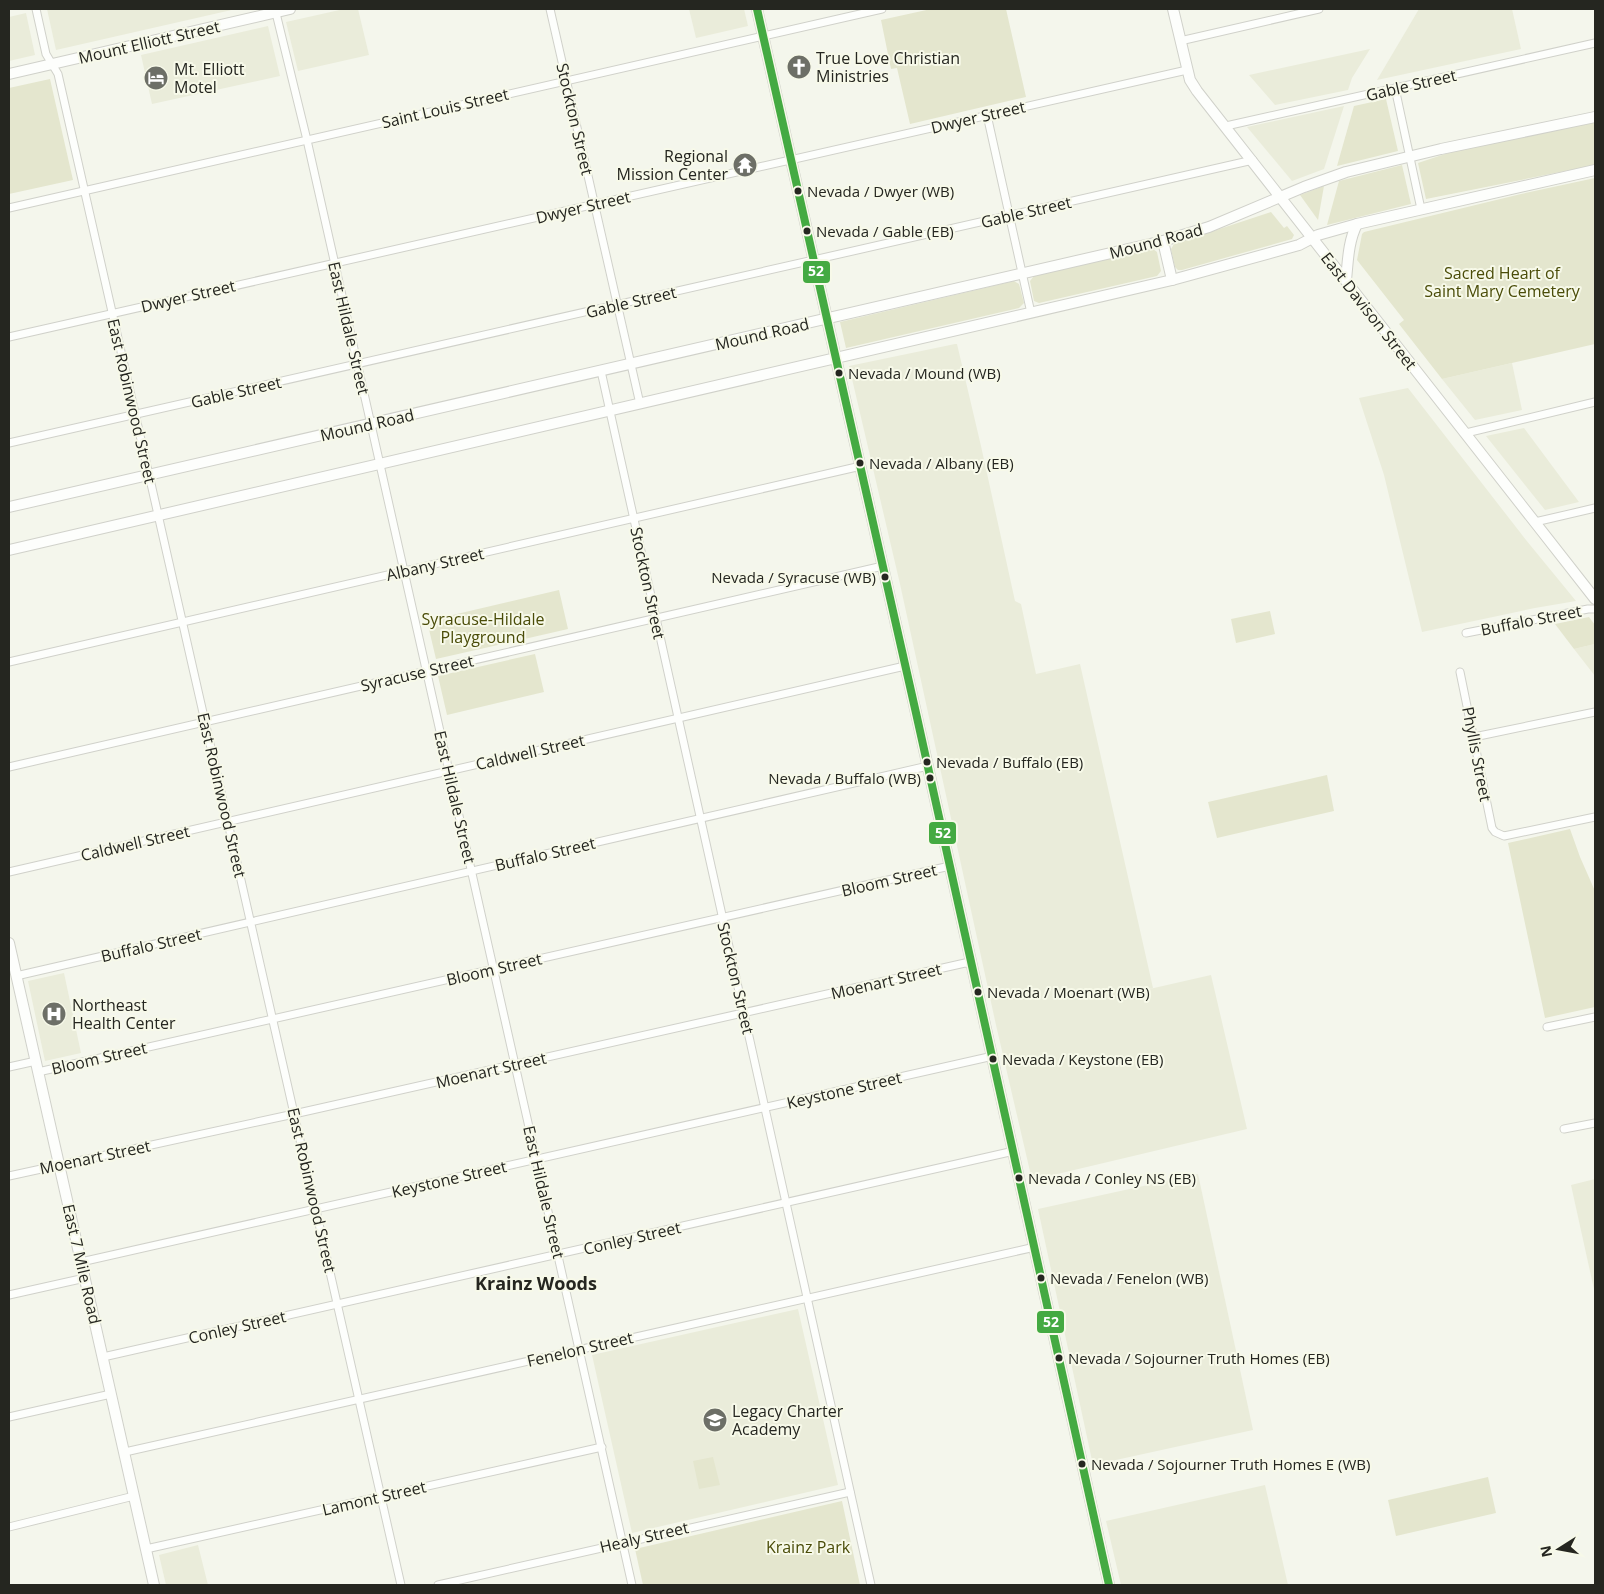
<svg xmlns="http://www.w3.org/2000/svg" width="1604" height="1594" font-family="'Open Sans',sans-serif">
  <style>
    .built { fill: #eaecda }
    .green { fill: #e4e6ce }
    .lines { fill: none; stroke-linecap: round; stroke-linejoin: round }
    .street-casing { stroke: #d0d1ca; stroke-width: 9 }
    .secondary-casing { stroke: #d0d1ca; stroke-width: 12 }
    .street { stroke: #fdfefc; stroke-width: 7 }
    .secondary { stroke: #fdfefc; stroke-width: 10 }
    .bus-1-casing { stroke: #f7f9e9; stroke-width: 11 }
    .bus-1 { stroke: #44aa42; stroke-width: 8 }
    .bus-dot { fill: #252620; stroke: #f7f9e9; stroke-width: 2 }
    .labels { text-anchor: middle; stroke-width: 4; stroke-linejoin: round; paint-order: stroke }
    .bus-label { font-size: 15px; fill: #252620; stroke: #f7f9e9; text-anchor: start }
    .street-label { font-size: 16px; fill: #252620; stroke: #f7f9e9 }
    .poi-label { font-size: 16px; fill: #252620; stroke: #f7f9e9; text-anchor: start }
    .park-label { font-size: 16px; fill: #4a4c08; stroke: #f7f9e9 }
    .neighbourhood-label { font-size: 18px; font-weight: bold; fill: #252620; stroke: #f7f9e9 }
    .line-badge { stroke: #f7f9e9; stroke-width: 2 }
    .badge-label { font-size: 14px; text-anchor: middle; font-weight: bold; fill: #fff }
  </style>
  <rect width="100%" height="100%" fill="#f4f6ec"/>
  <g class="built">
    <polygon points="47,9 236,9 56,50"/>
    <polygon points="344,9 358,9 369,55 298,71 286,22"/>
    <polygon points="689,9 744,9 748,26 696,38"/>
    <polygon points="1419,9 1512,9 1521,49 1377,80"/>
    <polygon points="26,13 35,55 9,61 9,17"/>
    <polygon points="268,26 280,76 152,104 141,55"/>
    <polygon points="1370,49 1352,78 1348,90 1275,105 1249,75"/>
    <polygon points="1344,106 1324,169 1292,181 1247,127"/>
    <polygon points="955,344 957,344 981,446 1015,601 1021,604 1036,674 1080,664 1153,988 1132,993 1211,975 1247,1129 1032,1180 996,1025 900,584 849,366"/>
    <polygon points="1512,363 1522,410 1475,420 1442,379"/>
    <polygon points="1408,388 1526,540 1576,601 1535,608 1422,632 1384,475 1359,398"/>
    <polygon points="1524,428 1579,502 1545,510 1486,436"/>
    <polygon points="1595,644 1595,676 1574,649"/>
    <polygon points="64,973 81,1053 45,1061 28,981"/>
    <polygon points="1198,1174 1253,1430 1093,1465 1038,1209"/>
    <polygon points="1595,1179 1595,1294 1571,1185"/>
    <polygon points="798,1309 838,1485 632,1533 592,1355"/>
    <polygon points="1265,1485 1288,1585 1121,1585 1106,1521"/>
    <polygon points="198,1545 208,1585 166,1585 159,1555"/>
  </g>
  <g class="green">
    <polygon points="931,9 1006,9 1026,97 910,124 897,68 891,69 881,20"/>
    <polygon points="50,79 73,180 9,194 9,88"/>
    <polygon points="1386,99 1398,151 1337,166 1354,106"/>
    <polygon points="1595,121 1595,165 1426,199 1418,163 1451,152"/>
    <polygon points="1402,165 1411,204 1327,225 1339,181"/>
    <polygon points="1595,178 1595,344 1442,379 1399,324 1404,320 1357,260 1362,234 1364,232 1521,194"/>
    <polygon points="1324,186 1318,220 1300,195"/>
    <polygon points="1271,212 1284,228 1287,226 1294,235 1292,239 1182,270 1178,270 1175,267 1171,249 1174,244"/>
    <polygon points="1153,249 1157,252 1161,271 1157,276 1039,303 1034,301 1030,281 1034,276"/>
    <polygon points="1014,281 1019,284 1024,303 1019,308 846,348 840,322"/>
    <polygon points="559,590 568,629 436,659 427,621"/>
    <polygon points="1270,611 1275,634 1236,643 1231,619"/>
    <polygon points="1589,617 1595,625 1595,644 1574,649 1555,624"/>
    <polygon points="535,654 544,692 447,715 438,676"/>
    <polygon points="1327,775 1334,811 1217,838 1208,802"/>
    <polygon points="1570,829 1580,857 1595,891 1595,1007 1545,1018 1508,843"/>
    <polygon points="713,1457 720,1485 699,1489 693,1461"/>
    <polygon points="1488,1477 1496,1513 1396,1536 1388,1500"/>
    <polygon points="842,1501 860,1585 643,1585 635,1549"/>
  </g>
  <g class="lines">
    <defs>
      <g id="street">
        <polyline points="36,9 46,54 58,74 401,1585"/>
        <polyline points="275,9 307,140 632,1585"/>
        <polyline points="550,9 640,404"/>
        <polyline points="1180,41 1319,9"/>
        <polyline points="1395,88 1421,209"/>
        <polyline points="987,115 1031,313"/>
        <polyline points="1226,126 1595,43"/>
        <polyline points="9,208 882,9"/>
        <polyline points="9,337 1187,70"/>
        <polyline points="601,371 871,1585"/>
        <polyline points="1466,433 1595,402"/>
        <polyline points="9,443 1253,160"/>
        <polyline points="1535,522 1595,508"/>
        <polyline points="1466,633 1588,609 1595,609"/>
        <polyline points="9,662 861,466"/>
        <polyline points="1460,672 1492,828 1495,832 1504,836 1595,817"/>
        <polyline points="1474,737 1595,712"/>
        <polyline points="9,767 883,566"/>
        <polyline points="9,872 905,666"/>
        <polyline points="16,976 928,766"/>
        <polyline points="1547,1027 1595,1017"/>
        <polyline points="9,1067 36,1061"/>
        <polyline points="38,1072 950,866"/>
        <polyline points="1564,1129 1595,1123"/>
        <polyline points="9,1176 294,1114 965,963 972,964"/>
        <polyline points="81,1262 993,1056"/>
        <polyline points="9,1295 85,1278"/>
        <polyline points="103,1357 1014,1151"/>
        <polyline points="9,1417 111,1394"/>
        <polyline points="125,1452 1035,1247"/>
        <polyline points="9,1527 134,1496"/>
        <polyline points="146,1549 602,1447"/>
        <polyline points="438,1585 850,1492"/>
      </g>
      <g id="secondary">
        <polyline points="757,9 916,713 1109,1585"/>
        <polyline points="1173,9 1190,80 1197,91 1595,599"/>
        <polyline points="9,74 290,9"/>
        <polyline points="1163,241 1172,280"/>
        <path d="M1346,280C1348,261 1348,242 1357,224"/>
        <polyline points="9,507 1163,241 1209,227 1304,187 1346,172 1441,149 1595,117"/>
        <polyline points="9,550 1172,280 1299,245 1318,235 1357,224 1595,170"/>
        <polyline points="9,943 154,1585"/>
      </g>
    </defs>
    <use href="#street" class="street-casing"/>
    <use href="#secondary" class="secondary-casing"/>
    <use href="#street" class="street"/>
    <use href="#secondary" class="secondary"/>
    <defs>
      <polyline id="bus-1" points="757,9 916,713 1109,1585"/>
    </defs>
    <use href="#bus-1" class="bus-1-casing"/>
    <use href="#bus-1" class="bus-1"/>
  </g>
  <defs>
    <symbol id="church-disc" viewBox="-11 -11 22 22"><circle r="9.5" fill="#6d6f67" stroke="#f7f9e9"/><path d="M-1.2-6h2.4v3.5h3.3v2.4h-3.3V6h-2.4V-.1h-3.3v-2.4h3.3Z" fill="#fff"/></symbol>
    <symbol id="hotel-disc" viewBox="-11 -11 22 22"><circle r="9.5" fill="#6d6f67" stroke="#f7f9e9"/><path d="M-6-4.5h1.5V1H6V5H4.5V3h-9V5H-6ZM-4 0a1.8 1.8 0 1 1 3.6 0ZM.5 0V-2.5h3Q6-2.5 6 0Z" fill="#fff"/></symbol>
    <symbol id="temple-disc" viewBox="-11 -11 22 22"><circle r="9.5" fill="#6d6f67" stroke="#f7f9e9"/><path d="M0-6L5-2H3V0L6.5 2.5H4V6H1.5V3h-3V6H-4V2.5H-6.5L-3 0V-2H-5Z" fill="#fff"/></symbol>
    <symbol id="hospital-disc" viewBox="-11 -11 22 22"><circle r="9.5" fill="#6d6f67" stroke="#f7f9e9"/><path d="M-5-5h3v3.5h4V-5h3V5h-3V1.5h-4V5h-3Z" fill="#fff"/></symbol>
    <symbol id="school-disc" viewBox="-11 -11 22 22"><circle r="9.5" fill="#6d6f67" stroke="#f7f9e9"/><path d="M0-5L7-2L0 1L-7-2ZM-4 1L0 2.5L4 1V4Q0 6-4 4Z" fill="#fff"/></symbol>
  </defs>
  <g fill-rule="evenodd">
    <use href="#church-disc" x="785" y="53" width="28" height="28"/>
    <use href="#hotel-disc" x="142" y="64" width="28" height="28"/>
    <use href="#temple-disc" x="731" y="151" width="28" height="28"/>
    <use href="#hospital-disc" x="40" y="1000" width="28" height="28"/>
    <use href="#school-disc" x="701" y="1406" width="28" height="28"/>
  </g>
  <g class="bus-dot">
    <circle cx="798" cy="191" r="4.5"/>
    <circle cx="807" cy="231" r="4.5"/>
    <circle cx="839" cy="373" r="4.5"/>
    <circle cx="860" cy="463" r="4.5"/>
    <circle cx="885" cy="577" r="4.5"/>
    <circle cx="927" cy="762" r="4.5"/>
    <circle cx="930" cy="778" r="4.5"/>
    <circle cx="978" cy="992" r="4.5"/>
    <circle cx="993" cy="1059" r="4.5"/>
    <circle cx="1019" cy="1178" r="4.5"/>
    <circle cx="1041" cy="1278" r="4.5"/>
    <circle cx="1059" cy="1358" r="4.5"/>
    <circle cx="1082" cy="1464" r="4.5"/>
  </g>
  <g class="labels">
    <g class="bus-label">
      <text x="807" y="197">Nevada / Dwyer (WB)</text>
      <text x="816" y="237">Nevada / Gable (EB)</text>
      <text x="848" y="379">Nevada / Mound (WB)</text>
      <text x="869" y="469">Nevada / Albany (EB)</text>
      <text x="876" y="583" text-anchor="end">Nevada / Syracuse (WB)</text>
      <text x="936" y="768">Nevada / Buffalo (EB)</text>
      <text x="921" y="784" text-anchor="end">Nevada / Buffalo (WB)</text>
      <text x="987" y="998">Nevada / Moenart (WB)</text>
      <text x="1002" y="1065">Nevada / Keystone (EB)</text>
      <text x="1028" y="1184">Nevada / Conley NS (EB)</text>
      <text x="1050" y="1284">Nevada / Fenelon (WB)</text>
      <text x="1068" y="1364">Nevada / Sojourner Truth Homes (EB)</text>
      <text x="1091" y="1470">Nevada / Sojourner Truth Homes E (WB)</text>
    </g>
    <g class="street-label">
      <text transform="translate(149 42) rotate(-13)" y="6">Mount Elliott Street</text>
      <text transform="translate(1411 85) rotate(-13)" y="6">Gable Street</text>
      <text transform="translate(445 108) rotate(-13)" y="6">Saint Louis Street</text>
      <text transform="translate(978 117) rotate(-13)" y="6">Dwyer Street</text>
      <text transform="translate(575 119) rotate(77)" y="6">Stockton Street</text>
      <text transform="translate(583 207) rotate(-13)" y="6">Dwyer Street</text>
      <text transform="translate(1026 212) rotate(-13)" y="6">Gable Street</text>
      <text transform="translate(1156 241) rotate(-15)" y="6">Mound Road</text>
      <text transform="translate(188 296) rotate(-13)" y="6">Dwyer Street</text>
      <text transform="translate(631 302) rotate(-13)" y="6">Gable Street</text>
      <text transform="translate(1369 311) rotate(52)" y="6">East Davison Street</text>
      <text transform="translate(349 328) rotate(77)" y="6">East Hildale Street</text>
      <text transform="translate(762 334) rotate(-13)" y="6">Mound Road</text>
      <text transform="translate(236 392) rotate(-13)" y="6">Gable Street</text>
      <text transform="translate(132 401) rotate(77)" y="6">East Robinwood Street</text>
      <text transform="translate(367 425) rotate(-13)" y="6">Mound Road</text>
      <text transform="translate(435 564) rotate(-13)" y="6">Albany Street</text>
      <text transform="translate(648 583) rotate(78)" y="6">Stockton Street</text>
      <text transform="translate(1531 620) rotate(-11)" y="6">Buffalo Street</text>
      <text transform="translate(417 673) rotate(-13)" y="6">Syracuse Street</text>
      <text transform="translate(530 752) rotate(-13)" y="6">Caldwell Street</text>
      <text transform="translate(1477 754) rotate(79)" y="6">Phyllis Street</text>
      <text transform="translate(222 795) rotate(77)" y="6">East Robinwood Street</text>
      <text transform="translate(455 797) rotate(77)" y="6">East Hildale Street</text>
      <text transform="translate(135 843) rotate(-13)" y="6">Caldwell Street</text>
      <text transform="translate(545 854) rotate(-13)" y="6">Buffalo Street</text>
      <text transform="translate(889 880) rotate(-13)" y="6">Bloom Street</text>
      <text transform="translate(151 945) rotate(-13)" y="6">Buffalo Street</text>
      <text transform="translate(494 969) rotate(-13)" y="6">Bloom Street</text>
      <text transform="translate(736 978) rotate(77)" y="6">Stockton Street</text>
      <text transform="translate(886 981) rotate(-13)" y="6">Moenart Street</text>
      <text transform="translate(99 1058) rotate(-13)" y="6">Bloom Street</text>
      <text transform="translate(491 1070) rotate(-13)" y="6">Moenart Street</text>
      <text transform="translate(844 1090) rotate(-13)" y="6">Keystone Street</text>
      <text transform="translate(95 1157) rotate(-12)" y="6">Moenart Street</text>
      <text transform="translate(449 1179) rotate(-13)" y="6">Keystone Street</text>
      <text transform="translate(312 1190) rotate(77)" y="6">East Robinwood Street</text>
      <text transform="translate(544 1192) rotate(77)" y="6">East Hildale Street</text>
      <text transform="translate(632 1238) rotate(-13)" y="6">Conley Street</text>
      <text transform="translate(82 1264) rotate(77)" y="6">East 7 Mile Road</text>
      <text transform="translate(237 1327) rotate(-13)" y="6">Conley Street</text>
      <text transform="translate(580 1349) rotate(-13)" y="6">Fenelon Street</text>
      <text transform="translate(374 1498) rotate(-13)" y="6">Lamont Street</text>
      <text transform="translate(644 1537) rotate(-13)" y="6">Healy Street</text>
    </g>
    <g class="poi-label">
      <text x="816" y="64">True Love Christian<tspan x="816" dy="18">Ministries</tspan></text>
      <text x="174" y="75">Mt. Elliott<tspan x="174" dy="18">Motel</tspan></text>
      <text x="728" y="162" text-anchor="end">Regional<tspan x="728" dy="18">Mission Center</tspan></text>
      <text x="72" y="1011">Northeast<tspan x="72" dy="18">Health Center</tspan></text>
      <text x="732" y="1417">Legacy Charter<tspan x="732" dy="18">Academy</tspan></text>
    </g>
    <g class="park-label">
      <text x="1502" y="279">Sacred Heart of<tspan x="1502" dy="18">Saint Mary Cemetery</tspan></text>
      <text x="483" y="625">Syracuse-Hildale<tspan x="483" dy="18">Playground</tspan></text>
      <text x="808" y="1553">Krainz Park</text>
    </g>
    <g class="neighbourhood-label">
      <text x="536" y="1290">Krainz Woods</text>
    </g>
  </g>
  <g class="line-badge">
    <rect x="802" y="260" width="29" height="24" rx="5" fill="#44aa42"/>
    <rect x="928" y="821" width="29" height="24" rx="5" fill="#44aa42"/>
    <rect x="1036" y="1310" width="29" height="24" rx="5" fill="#44aa42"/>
  </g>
  <g class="badge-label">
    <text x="816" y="276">52</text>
    <text x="943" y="838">52</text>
    <text x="1051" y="1327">52</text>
  </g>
  <rect width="1604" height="1594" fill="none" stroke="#252620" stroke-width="20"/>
  <g transform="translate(1559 1549) rotate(259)" stroke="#f7f9e9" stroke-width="4" paint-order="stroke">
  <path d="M0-4L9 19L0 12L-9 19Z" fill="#252620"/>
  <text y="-8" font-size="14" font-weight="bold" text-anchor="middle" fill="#252620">N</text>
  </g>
</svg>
